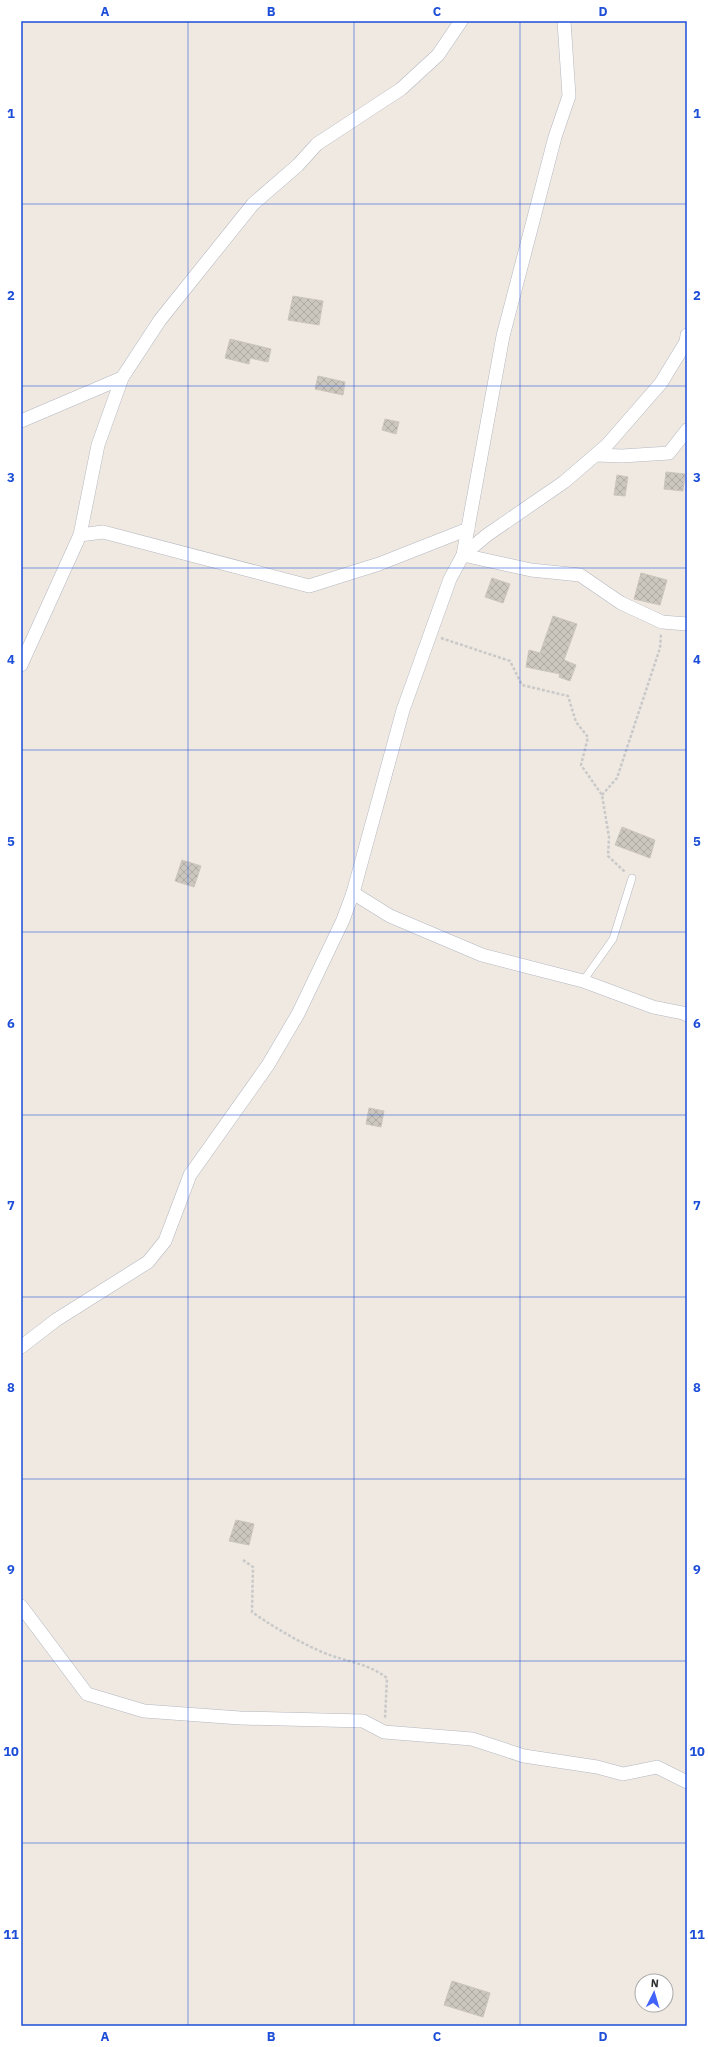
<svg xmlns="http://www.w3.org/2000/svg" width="708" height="2047" font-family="'IBM Plex Sans',sans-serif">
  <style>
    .building { fill: url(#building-cross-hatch); stroke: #cbc5ba }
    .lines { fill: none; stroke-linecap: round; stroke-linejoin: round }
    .lane-casing { stroke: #b4b7c1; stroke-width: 8 }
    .street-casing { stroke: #b4b7c1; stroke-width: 14 }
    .path { stroke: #c9c9c9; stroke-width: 2.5; stroke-dasharray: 3 2; stroke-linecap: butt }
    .lane { stroke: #fff; stroke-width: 7 }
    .street { stroke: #fff; stroke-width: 13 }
    .grid { fill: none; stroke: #1d4ed8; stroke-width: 1; stroke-opacity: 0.55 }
    .neatline { fill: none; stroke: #1d4ed8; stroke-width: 1.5 }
    .grid-label { font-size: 13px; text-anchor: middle; font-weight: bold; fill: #1d4ed8 }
  </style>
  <defs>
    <pattern id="building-cross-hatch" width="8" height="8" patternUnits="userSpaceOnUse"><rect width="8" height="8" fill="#cbc7bf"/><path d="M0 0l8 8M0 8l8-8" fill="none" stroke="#afaba4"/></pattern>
  </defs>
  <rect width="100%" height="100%" fill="#efe9e1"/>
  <g class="building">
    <polygon points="293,296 323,301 319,325 288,320"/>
    <polygon points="230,339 271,349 268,362 250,358 249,364 225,358"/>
    <polygon points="318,376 345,382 343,395 315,389"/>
    <polygon points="385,419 399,422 396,434 382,430"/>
    <polygon points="666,472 685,474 683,491 664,489"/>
    <polygon points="617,475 628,477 625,496 614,495"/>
    <polygon points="641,573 667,580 660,605 634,599"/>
    <polygon points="492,578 510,584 503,603 485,597"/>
    <polygon points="553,616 577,624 564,660 576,665 570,681 559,677 560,674 526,667 529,650 540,653"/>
    <polygon points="622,827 655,840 650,858 615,845"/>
    <polygon points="182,860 201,866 194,887 175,881"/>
    <polygon points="369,1108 384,1111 381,1127 366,1124"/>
    <polygon points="236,1520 254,1524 249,1545 229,1541"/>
    <polygon points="452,1981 490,1993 483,2017 444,2005"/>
  </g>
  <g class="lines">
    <defs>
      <polyline id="lane" points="583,981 613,939 632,878"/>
      <g id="street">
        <polyline points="21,421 122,378"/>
        <polyline points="596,455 622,456 669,453 687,430"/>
        <polyline points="80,535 98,445 122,378 160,320 253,204 298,165 317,144 401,89 438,55 461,21"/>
        <polyline points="463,555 487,535 564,482 607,445 661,383 686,342 687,335"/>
        <polyline points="463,555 531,570 580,575 621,603 662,622 687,624"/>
        <polyline points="21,665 80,535 103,532 309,586 379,564 468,529"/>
        <polyline points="353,893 390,916 482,955 583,981 653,1007 683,1013 687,1015"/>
        <polyline points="21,1347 56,1320 148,1262 165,1241 190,1175 268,1065 298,1014 343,920 353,893 403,710 450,579 463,555 503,336 555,137 569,96 564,21"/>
        <polyline points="21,1606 87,1694 144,1711 240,1718 363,1721 384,1732 472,1739 524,1756 597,1767 623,1774 657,1767 687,1782"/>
      </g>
    </defs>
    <use href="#lane" class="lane-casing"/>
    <use href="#street" class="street-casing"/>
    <g class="path">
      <polyline points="441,638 510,661 522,685 568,696 576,722 588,737 581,765 602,795 609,837 608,856 625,872"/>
      <polyline points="602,795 617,778 660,648 661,634"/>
      <path d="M243,1560L253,1567L252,1612C275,1628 297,1641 322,1652C345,1662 366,1662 387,1678L385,1718"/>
    </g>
    <use href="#lane" class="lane"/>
    <use href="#street" class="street"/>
  </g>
  <path class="grid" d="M188,21V2026M354,21V2026M520,21V2026M21,204H687M21,386H687M21,568H687M21,750H687M21,932H687M21,1115H687M21,1297H687M21,1479H687M21,1661H687M21,1843H687"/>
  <rect width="708" height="2047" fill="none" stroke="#ffffff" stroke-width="44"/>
  <g transform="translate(654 1993) rotate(5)"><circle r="19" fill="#ffffff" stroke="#ababab"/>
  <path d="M0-3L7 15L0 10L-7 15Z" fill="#4264fb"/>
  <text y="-6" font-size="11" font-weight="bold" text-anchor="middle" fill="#2e2e2e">N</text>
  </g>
  <rect x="22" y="22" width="664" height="2003" class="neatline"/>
  <g class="grid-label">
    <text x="105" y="16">A</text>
    <text x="271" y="16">B</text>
    <text x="437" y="16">C</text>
    <text x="603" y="16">D</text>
    <text x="11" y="118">1</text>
    <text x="697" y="118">1</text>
    <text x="11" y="300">2</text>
    <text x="697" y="300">2</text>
    <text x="11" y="482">3</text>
    <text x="697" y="482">3</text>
    <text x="11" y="664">4</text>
    <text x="697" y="664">4</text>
    <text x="11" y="846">5</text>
    <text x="697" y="846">5</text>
    <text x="11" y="1028">6</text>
    <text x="697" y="1028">6</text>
    <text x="11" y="1210">7</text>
    <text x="697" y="1210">7</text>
    <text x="11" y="1392">8</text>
    <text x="697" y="1392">8</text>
    <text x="11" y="1574">9</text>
    <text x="697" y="1574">9</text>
    <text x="11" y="1756">10</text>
    <text x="697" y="1756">10</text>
    <text x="11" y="1939">11</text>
    <text x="697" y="1939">11</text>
    <text x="105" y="2041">A</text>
    <text x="271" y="2041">B</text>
    <text x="437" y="2041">C</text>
    <text x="603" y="2041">D</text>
  </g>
</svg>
